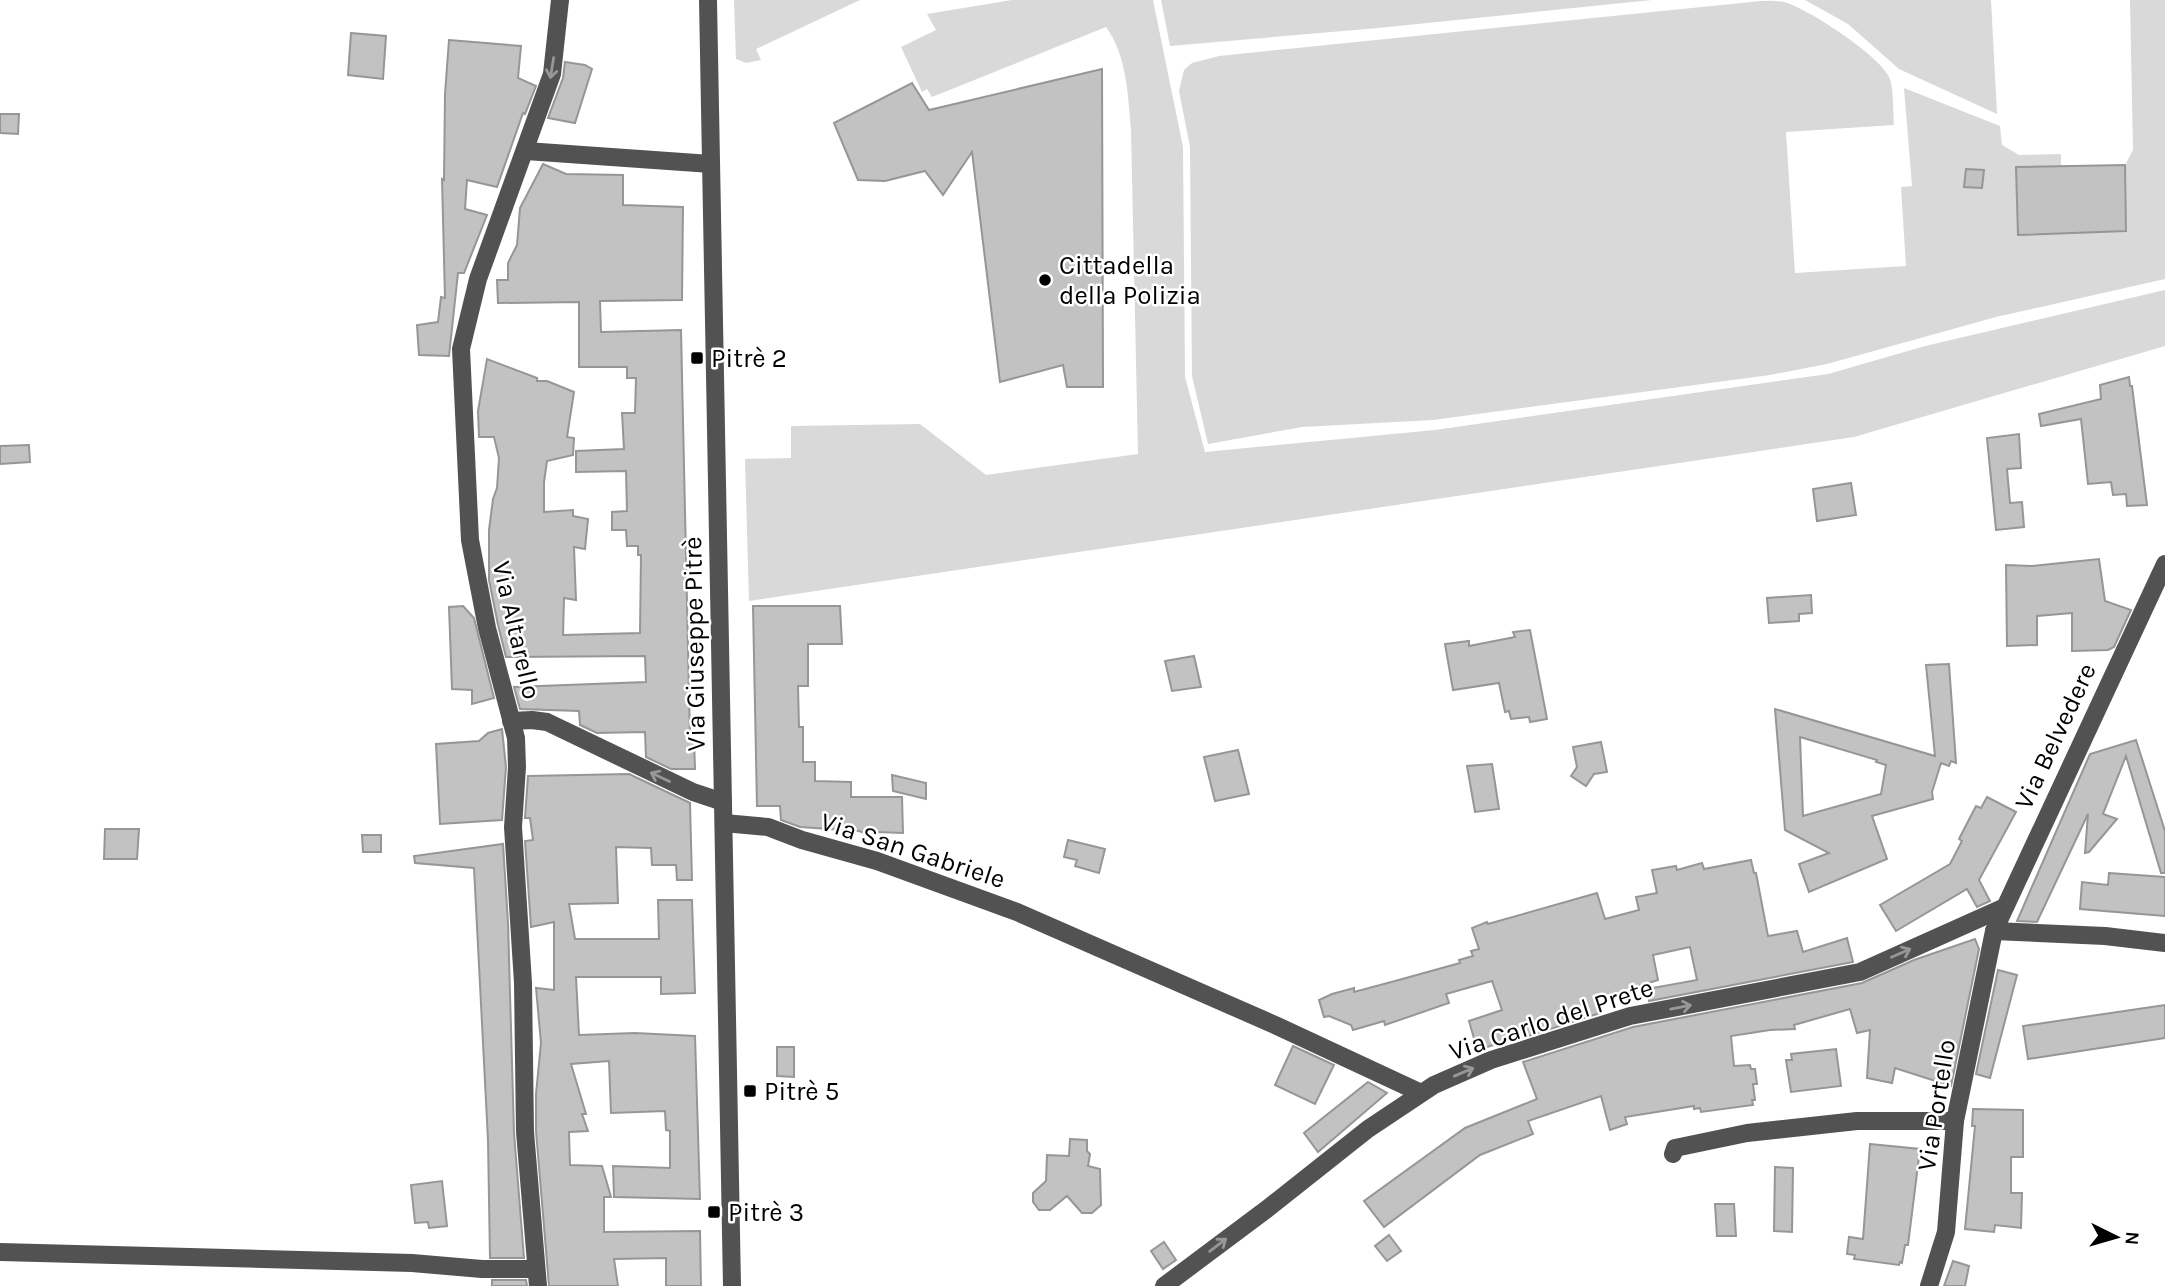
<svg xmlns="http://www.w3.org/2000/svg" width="2165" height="1286" font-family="Karla,sans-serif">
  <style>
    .green { fill: #d9d9d9 }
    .building { fill: #c2c2c2; stroke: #969696; stroke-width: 2; fill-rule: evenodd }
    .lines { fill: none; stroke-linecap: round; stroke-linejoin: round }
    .minor { stroke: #525252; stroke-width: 18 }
    .oneway { stroke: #979797 }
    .poi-dot { fill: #000; stroke: #fff; stroke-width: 2.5 }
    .labels { text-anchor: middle; stroke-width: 5; stroke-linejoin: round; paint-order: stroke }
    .poi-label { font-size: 26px; fill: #000; stroke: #fff; text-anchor: start }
    .street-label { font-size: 26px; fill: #000; stroke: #fff }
  </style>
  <rect width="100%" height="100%" fill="#fff"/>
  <g class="green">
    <polygon points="734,0 860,0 756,49 761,60 746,63 736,59"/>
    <path d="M1012,0H1153L1183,147L1185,377L1205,452L1435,430L1828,374L1925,346L2165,290V346L1854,437L749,601L745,459L791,458V426L920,424L986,475L1138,454L1131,130C1128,95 1127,56 1106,27L932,97L927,89L922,92L901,47L936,30L927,14Z"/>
    <polygon points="1161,0 1652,0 1378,28 1170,46"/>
    <polygon points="1805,0 1991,0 1997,114 1899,69 1848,24"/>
    <path d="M2130,0H2165V279L1996,317L1827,364L1770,375L1433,420L1302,427L1208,444L1192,376L1190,147L1179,91L1184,70L1192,63L1219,56L1751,2C1762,1 1773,0 1784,2C1807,8 1879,55 1889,77C1894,87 1893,113 1894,125L1786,132L1795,273L1906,266L1901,187L1912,186L1904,88L2000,126L2002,145L2019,155L2061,154V166L2016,167L2126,231L2125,165L2133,150Z"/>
  </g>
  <g class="building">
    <polygon points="351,33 386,36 383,79 348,75"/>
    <polygon points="449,40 521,46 518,78 536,86 525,114 523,113 497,187 467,180 465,209 487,215 464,273 458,273 449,356 419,355 417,325 438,322 441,297 445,298 442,179 444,180 445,94"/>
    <polygon points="565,62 585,65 592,69 575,123 548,118 563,78"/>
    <polygon points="1102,69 1103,387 1067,387 1063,365 1000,382 972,152 943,195 925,171 885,181 858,180 834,123 912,83 929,110"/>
    <polygon points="0,114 19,114 18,134 0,133"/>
    <polygon points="543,164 566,174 623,175 623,205 683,207 682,300 600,301 601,332 681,330 690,738 694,738 695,769 671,769 646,757 645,732 597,733 580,725 579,711 520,709 514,687 646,682 645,656 506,657 498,625 489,580 489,530 493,499 497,488 499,458 494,437 479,437 478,411 487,359 537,378 537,381 547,381 574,392 567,437 574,438 573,455 547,461 544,482 544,512 573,510 573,516 588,519 585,549 574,547 576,600 564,598 563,635 640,633 641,555 638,555 638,546 627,546 626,530 612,530 612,512 627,511 626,471 576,472 576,451 624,449 622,413 635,413 636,378 627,378 627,367 579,367 579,302 498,303 497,280 508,280 508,263 517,245 520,208"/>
    <polygon points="2125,165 2126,231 2018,235 2016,167"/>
    <polygon points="1966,169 1984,170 1982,188 1964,187"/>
    <polygon points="2129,377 2130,386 2132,386 2147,505 2127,506 2126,494 2113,495 2111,482 2088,484 2081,419 2041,426 2039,414 2101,399 2100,385"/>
    <polygon points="2019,434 2021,468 2007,469 2010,503 2022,502 2024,527 1996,530 1987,438"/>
    <polygon points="29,445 30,462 0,464 0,446"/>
    <polygon points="1851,483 1856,515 1817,521 1813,489"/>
    <polygon points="2099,559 2105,601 2131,610 2114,647 2108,650 2072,651 2072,613 2037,616 2037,645 2007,646 2006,565 2032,566"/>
    <polygon points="1811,595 1812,613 1799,614 1799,621 1769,623 1767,598"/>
    <polygon points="463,606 474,618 494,698 472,704 472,690 452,689 449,607"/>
    <polygon points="753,606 840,606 842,644 808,644 808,686 798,686 799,727 803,727 803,762 815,762 815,781 851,782 851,797 902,797 903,833 876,832 872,836 859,831 800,827 781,820 780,806 757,806"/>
    <polygon points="1530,630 1547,719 1530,722 1529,717 1511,719 1509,711 1505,712 1499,683 1453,690 1445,644 1469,641 1469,646 1515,637 1513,632"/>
    <polygon points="1194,656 1201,687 1172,691 1165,661"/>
    <path d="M1949,664L1956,763L1951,761L1949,766L1941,763L1932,792L1933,799L1872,816L1887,859L1809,892L1799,864L1829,853L1785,830L1775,709L1935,756L1926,665ZM1800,737L1877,760L1876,762L1886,765L1881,794L1803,816Z"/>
    <polygon points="502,729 506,767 502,820 440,824 436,744 479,741 488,733"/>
    <polygon points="2136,740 2165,831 2165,873 2161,873 2126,756 2103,814 2117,819 2089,852 2085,853 2088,814 2037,922 2017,921 2090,754"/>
    <polygon points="1601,742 1607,772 1594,774 1586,786 1571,776 1577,767 1573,747"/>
    <polygon points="1238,750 1249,794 1215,801 1204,757"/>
    <polygon points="1492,764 1499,809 1475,812 1467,766"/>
    <polygon points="629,774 690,803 692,880 677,880 676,865 652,865 651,848 616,847 618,903 569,904 575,939 659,939 658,900 692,900 695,993 661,994 661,977 576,977 579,1035 635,1033 695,1036 700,1199 614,1197 613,1166 670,1168 670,1131 666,1130 665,1111 611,1113 609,1061 571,1064 586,1114 582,1114 588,1131 569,1132 570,1165 602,1166 611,1197 604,1197 604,1232 700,1231 701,1286 666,1286 666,1258 614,1259 618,1286 549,1286 536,1131 536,1094 541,1043 536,988 554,990 554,922 531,927 525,841 533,840 530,818 525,818 528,776"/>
    <polygon points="892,775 926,783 926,799 893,791"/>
    <polygon points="1987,797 2016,812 1979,880 1990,901 1977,907 1967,889 1896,931 1880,905 1950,864 1962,841 1959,839 1976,806 1981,808"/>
    <polygon points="105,829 139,829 137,859 104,859"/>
    <polygon points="362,835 381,835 381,852 363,852"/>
    <polygon points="1068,840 1105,849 1099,873 1075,866 1077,860 1064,857"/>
    <polygon points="503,844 508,923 514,1133 524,1258 490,1258 488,1140 474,868 415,863 414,856"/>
    <polygon points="1751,860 1754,873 1756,873 1768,936 1797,931 1803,952 1847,938 1853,962 1649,1001 1647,989 1697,980 1690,947 1653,955 1658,980 1595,1000 1600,1013 1516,1040 1515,1038 1484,1048 1481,1040 1475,1042 1469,1021 1502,1010 1492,981 1446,994 1449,1003 1385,1025 1384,1021 1353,1030 1351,1025 1329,1016 1324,1017 1319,1000 1332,994 1354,988 1354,992 1395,981 1460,963 1459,960 1473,956 1471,951 1479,949 1472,928 1487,922 1488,924 1597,893 1605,919 1639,910 1636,897 1657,893 1652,870 1676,866 1677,870 1702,863 1704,869"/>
    <polygon points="2109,873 2165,877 2165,916 2080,909 2082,882 2108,885"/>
    <polygon points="1975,939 1979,949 1951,1086 1895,1068 1892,1083 1867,1078 1870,1030 1857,1033 1850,1009 1794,1025 1795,1029 1770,1030 1731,1036 1734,1066 1750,1065 1751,1069 1755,1069 1757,1084 1753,1084 1755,1100 1752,1100 1753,1105 1701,1112 1700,1108 1694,1109 1694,1106 1625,1117 1627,1124 1610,1130 1601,1096 1528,1121 1533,1134 1480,1155 1384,1227 1364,1201 1465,1128 1537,1099 1523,1062 1633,1027 1862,983 1914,960"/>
    <polygon points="1998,970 2017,975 1990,1078 1976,1074"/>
    <polygon points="2165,1005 2165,1038 2028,1059 2023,1026"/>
    <polygon points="1293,1046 1334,1065 1315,1104 1275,1085"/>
    <polygon points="777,1047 794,1047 794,1077 777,1076"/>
    <polygon points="1836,1049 1841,1086 1791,1092 1786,1060 1792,1060 1791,1054"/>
    <polygon points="1368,1082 1387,1093 1318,1152 1304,1133"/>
    <polygon points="1973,1109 2023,1110 2023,1157 2011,1157 2011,1193 2022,1193 2021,1228 1995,1225 1994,1232 1965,1229 1975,1126 1972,1126"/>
    <polygon points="1070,1139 1087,1140 1087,1151 1090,1154 1088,1166 1100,1169 1101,1205 1092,1213 1082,1213 1067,1196 1050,1210 1039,1210 1033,1202 1033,1193 1046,1181 1047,1155 1069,1156"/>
    <polygon points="1870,1144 1920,1149 1908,1245 1905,1245 1902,1263 1900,1262 1899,1265 1854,1259 1855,1255 1847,1254 1849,1237 1863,1239"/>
    <polygon points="1775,1167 1793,1168 1792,1232 1774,1231"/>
    <polygon points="442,1181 447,1226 429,1228 428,1222 415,1223 411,1185"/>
    <polygon points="1715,1204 1734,1204 1736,1236 1717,1236"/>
    <polygon points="1389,1235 1401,1251 1387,1261 1375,1246"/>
    <polygon points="1164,1242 1176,1260 1163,1269 1151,1251"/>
    <polygon points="1953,1261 1969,1266 1965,1286 1944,1286"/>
    <polygon points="492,1280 526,1280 527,1286 492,1286"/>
  </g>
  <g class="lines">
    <g class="minor">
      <polyline points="708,0 732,1286"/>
      <polyline points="526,151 711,164"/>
      <polyline points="511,721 532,720 547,722 693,792 723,802"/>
      <polyline points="724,823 768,827 802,840 877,861 1017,912 1275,1025 1421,1093"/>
      <polyline points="1994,931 2105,936 2165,943"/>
      <polyline points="1673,1154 1675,1148 1747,1133 1857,1121 1955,1121"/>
      <polyline points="0,1252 412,1263 482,1269 536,1269"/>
      <polyline points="538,1286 525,1132 523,983 513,827 517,767 516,738 487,628 470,540 461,349 478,279 552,74 560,0"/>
      <polyline points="1164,1286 1267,1209 1368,1129 1434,1085 1491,1060 1630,1016 1860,972 2005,907"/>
      <polyline points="1929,1286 1946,1232 1955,1121 1994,931 2165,564"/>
    </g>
  </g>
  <defs><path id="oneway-shaft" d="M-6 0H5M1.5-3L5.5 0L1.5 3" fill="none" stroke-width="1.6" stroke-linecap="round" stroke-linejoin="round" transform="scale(1.75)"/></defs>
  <g class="oneway">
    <use href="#oneway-shaft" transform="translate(552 68) rotate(99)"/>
    <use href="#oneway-shaft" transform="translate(660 777) rotate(-155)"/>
    <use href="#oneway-shaft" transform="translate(1901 953) rotate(-24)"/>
    <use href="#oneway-shaft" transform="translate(1681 1007) rotate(-11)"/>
    <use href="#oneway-shaft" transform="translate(1464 1072) rotate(-23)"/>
    <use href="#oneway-shaft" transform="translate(1218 1245) rotate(-37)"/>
  </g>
  <g class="poi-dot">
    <circle cx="1045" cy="280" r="7"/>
    <rect x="690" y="351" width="14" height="14" rx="3.5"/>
    <rect x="743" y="1084" width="14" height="14" rx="3.5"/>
    <rect x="707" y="1205" width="14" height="14" rx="3.5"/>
  </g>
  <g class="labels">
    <g class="poi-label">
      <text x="1059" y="274">Cittadella<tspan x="1059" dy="30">della Polizia</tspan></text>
      <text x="711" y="367">Pitrè 2</text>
      <text x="764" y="1100">Pitrè 5</text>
      <text x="728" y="1221">Pitrè 3</text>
    </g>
    <g class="street-label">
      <text transform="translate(517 630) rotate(77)" y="9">Via Altarello</text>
      <text transform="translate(694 644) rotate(-91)" y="9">Via Giuseppe Pitrè</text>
      <text transform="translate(2055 736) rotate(-65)" y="9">Via Belvedere</text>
      <text transform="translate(913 850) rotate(18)" y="9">Via San Gabriele</text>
      <text transform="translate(1551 1019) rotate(-18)" y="9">Via Carlo del Prete</text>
      <text transform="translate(1936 1105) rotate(-81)" y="9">Via Portello</text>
    </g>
  </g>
  <g transform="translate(2116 1237) rotate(95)" stroke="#ffffff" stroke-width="5" paint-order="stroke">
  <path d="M0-5L12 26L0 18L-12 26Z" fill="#000000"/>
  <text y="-10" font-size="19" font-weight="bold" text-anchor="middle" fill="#000000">N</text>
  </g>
</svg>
